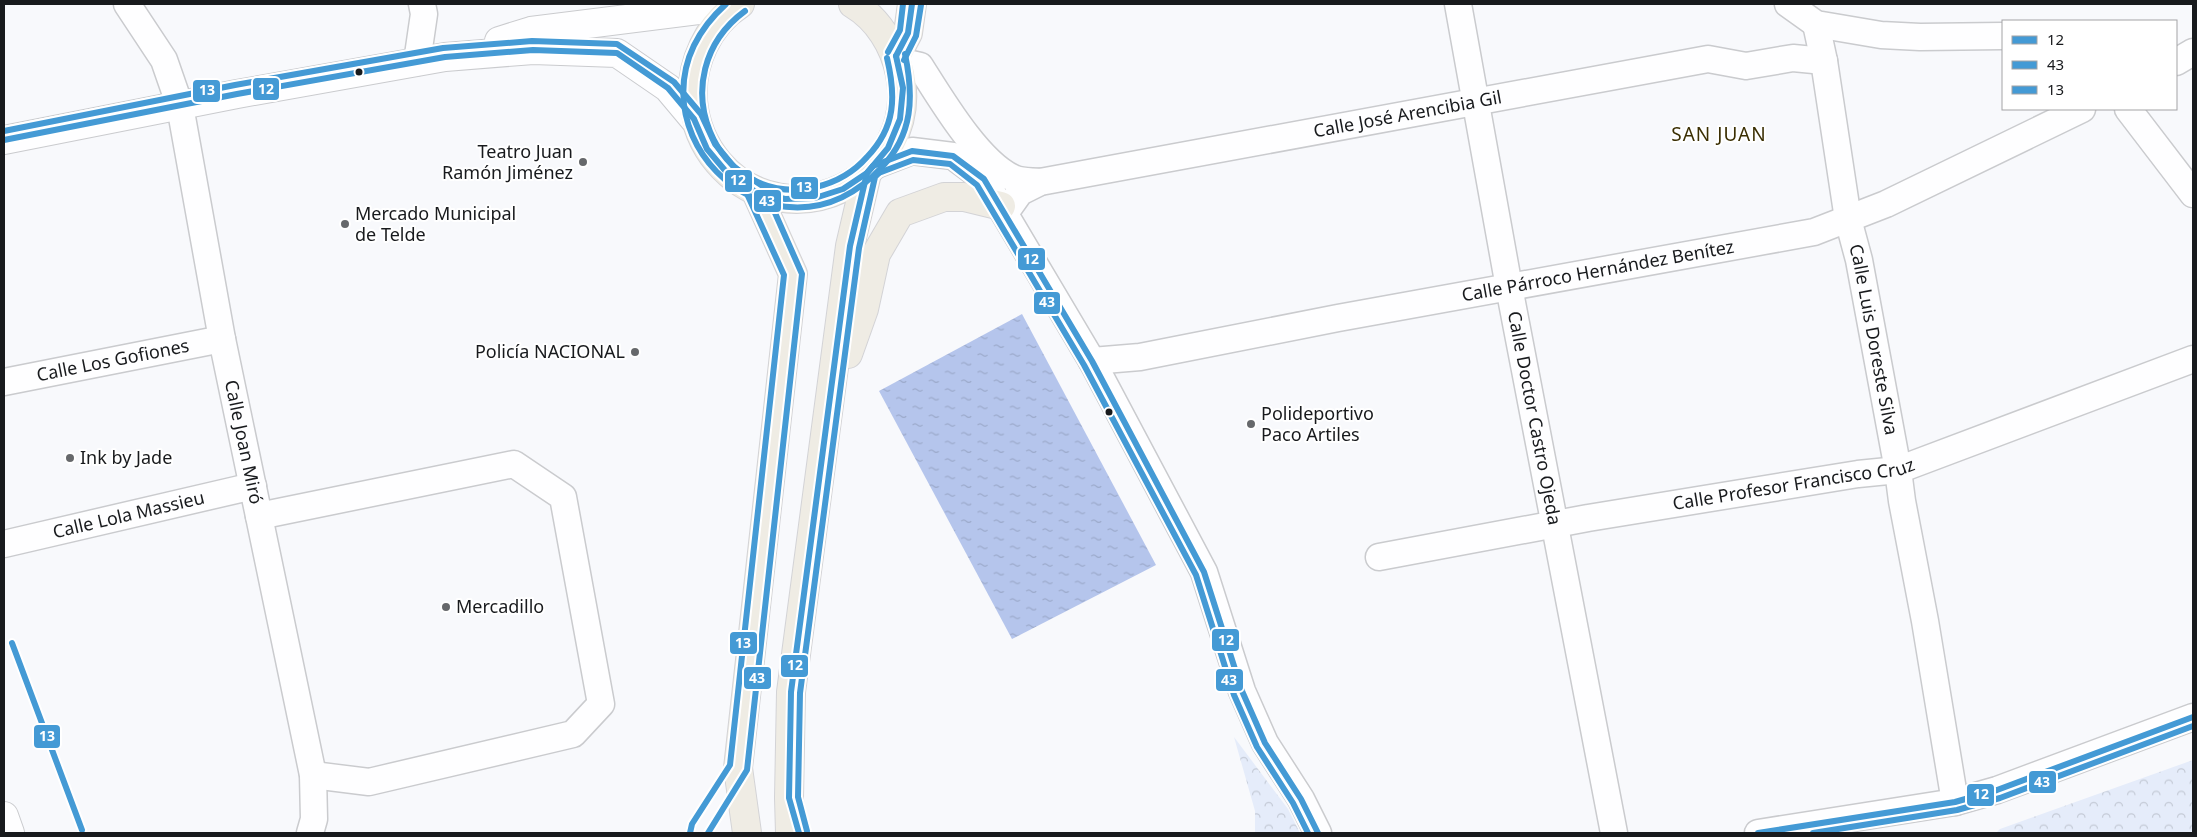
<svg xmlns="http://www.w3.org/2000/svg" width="2197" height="837" font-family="'Noto Sans',sans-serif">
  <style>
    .park { fill: url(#park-crowns) }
    .water { fill: url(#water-ripples) }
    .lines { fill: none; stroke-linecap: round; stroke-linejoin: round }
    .minor-casing { stroke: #cacbce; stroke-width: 29 }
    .tertiary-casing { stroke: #cacbce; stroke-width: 30 }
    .primary-casing { stroke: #d3d3d6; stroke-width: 30 }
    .minor { stroke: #fefeff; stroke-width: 26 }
    .tertiary { stroke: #fefeff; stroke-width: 28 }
    .primary { stroke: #efece4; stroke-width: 28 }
    .bus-1-casing { stroke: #fff; stroke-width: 10 }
    .bus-2-casing { stroke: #fff; stroke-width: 10 }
    .bus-3-casing { stroke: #fff; stroke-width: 10 }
    .bus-1 { stroke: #449ad5; stroke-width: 6 }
    .bus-2 { stroke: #449ad5; stroke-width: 6 }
    .bus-3 { stroke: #449ad5; stroke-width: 6 }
    .bus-dot { fill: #181a1d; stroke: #fff; stroke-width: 2 }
    .poi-dot { fill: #66686b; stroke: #fff; stroke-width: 2 }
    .labels { text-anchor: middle; stroke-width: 4; stroke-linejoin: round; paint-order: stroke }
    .street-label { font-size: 18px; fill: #181a1d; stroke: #fff }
    .poi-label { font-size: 18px; fill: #181a1d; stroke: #fff; text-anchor: start }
    .neighbourhood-label { font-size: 19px; letter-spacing: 1px; fill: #3b2f03; stroke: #fff }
    .line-badge { stroke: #fff; stroke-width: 2 }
    .badge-label { font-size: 14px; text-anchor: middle; font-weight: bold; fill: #fff }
  </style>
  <defs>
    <pattern id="park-crowns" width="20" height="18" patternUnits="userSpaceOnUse" patternTransform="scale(1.25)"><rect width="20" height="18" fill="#e5ecfa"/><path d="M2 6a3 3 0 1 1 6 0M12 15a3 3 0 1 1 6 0" fill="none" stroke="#c4cad6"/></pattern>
    <pattern id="water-ripples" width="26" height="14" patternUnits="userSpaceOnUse" patternTransform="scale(1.25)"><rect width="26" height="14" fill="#b5c5ec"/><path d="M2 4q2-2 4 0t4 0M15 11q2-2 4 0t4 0" fill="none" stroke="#9ba9ca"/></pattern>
  </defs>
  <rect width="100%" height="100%" fill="#f8f9fc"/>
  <g class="park">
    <polygon points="1234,737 1288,809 1300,833 1255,833 1255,811"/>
    <polygon points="2193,760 2193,833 1996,833 2000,829"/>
  </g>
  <polygon class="water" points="1022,314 1156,565 1012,639 879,391"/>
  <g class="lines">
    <defs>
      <g id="minor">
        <path id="s1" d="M127,4L164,60L180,106L222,339L313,775L314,819L310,833"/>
        <path id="s2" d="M1458,4L1509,287L1614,833"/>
        <polyline points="1788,4 1816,24 1881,35 1920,37 2003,36"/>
        <path id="s3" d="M1816,24L1824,61L1848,219L1859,260L1898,470L1902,501L1925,621L1955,802"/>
        <path d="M898,61L920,66C941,99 978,162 1013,178C1021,182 1032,181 1040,182"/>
        <polyline points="417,62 424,14 422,4"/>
        <polyline points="2176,62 2193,52"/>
        <polyline points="2128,109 2193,194"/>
        <polyline points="873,166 912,151 953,156 984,179 1092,361 1204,572 1242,691 1265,743 1301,799 1318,833"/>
        <path id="s4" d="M1005,213L1020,192L1040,182L1708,59L1746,66L1793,58L1824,61"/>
        <path id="s5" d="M1092,361L1140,357L1338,318L1814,232L1886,204L2082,109"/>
        <path id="s6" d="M4,382L222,339"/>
        <polyline points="259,516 514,464 563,497 601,704 573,734 369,782 313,775"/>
        <path id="s7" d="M4,544L253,486"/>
        <path id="s8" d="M1379,557L1588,518L1858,474L1898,470L2193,359"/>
        <polyline points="1758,833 1955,802 1997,790 2193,717"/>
      </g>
      <g id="tertiary">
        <polyline points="499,41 531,31 738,5"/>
        <polyline points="4,140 237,94 445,57 533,50 617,53 668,88 694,119"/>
        <polyline points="4,816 10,833"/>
      </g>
      <g id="primary">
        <path d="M740,4C708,24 690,64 693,101C695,124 703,144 718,162C788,244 921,178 900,74C894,45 878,19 853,4"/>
        <polyline points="896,56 908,33 912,4"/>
        <polyline points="848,354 864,309 876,254 900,213 944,197 964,197 1001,206"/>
        <polyline points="747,833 738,768 793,274 756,192"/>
        <polyline points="790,833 789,798 791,692 850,246 867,173"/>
      </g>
    </defs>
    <use href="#minor" class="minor-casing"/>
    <use href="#tertiary" class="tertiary-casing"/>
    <use href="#primary" class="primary-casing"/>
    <use href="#minor" class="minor"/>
    <use href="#tertiary" class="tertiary"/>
    <use href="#primary" class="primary"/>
    <defs>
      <g id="bus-1">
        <polyline points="896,56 908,33 912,4"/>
        <polyline points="4,140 237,94 445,57 533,50 617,53 668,88 694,119 707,149 728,174 756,192 785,199 815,198 843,189 867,173 888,148 900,119 903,88 896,56"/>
        <polyline points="873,166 912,151 953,156 984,179 1092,361 1204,572 1242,691 1265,743 1301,799 1318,833"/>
        <polyline points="799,833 789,798 791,692 850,246 867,173 873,166"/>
        <polyline points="1758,833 1955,802 1997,790 2193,717"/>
      </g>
      <g id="bus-2">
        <path d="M726,4C604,115 771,286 882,167C913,134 914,97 905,54"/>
        <polyline points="904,60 916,36 921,5"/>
        <polyline points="876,174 913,160 950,164 977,185 1084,365 1196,575 1234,695 1257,747 1293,803 1308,833"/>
        <polyline points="807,831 798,797 800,693 859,248 875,177 880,172"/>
        <polyline points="708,833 747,770 802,274 764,188"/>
        <polyline points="1813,833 1957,810 2000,798 2193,726"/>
      </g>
      <g id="bus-3">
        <path d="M745,11C658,75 715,210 816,187C837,182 853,173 867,157C896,127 896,96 887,58"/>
        <polyline points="888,52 900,30 903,4"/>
        <polyline points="4,131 235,85 443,48 532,41 617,44 674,82 701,114 715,144 734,167 761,185"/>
        <polyline points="12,643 82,830"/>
        <polyline points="690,833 692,824 730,765 784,275 748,196"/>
      </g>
    </defs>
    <use href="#bus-1" class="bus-1-casing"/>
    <use href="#bus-2" class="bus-2-casing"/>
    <use href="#bus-3" class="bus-3-casing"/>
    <use href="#bus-1" class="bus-1"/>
    <use href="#bus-2" class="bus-2"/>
    <use href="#bus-3" class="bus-3"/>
  </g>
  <g class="bus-dot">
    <circle cx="359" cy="72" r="4.5"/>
    <circle cx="1109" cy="412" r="4.5"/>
  </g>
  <g class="poi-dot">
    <circle cx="583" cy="162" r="5"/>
    <circle cx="345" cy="224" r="5"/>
    <circle cx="635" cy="352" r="5"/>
    <circle cx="1251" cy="424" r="5"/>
    <circle cx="70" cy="458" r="5"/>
    <circle cx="446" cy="607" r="5"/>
  </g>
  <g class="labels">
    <g class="street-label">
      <text dy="6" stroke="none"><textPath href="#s4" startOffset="422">Calle José Arencibia Gil</textPath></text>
      <text dy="6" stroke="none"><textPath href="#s5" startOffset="514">Calle Párroco Hernández Benítez</textPath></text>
      <text dy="6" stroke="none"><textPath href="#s3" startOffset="321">Calle Luis Doreste Silva</textPath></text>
      <text dy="6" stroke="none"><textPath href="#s6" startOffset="111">Calle Los Gofiones</textPath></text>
      <text dy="6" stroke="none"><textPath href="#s2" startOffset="421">Calle Doctor Castro Ojeda</textPath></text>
      <text dy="6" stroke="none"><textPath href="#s1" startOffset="458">Calle Joan Miró</textPath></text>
      <text dy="6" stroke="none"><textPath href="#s8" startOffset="421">Calle Profesor Francisco Cruz</textPath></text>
      <text dy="6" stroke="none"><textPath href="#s7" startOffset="128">Calle Lola Massieu</textPath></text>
    </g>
    <g class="poi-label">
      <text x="573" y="158" text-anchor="end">Teatro Juan<tspan x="573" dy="21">Ramón Jiménez</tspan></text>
      <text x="355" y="220">Mercado Municipal<tspan x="355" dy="21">de Telde</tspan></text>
      <text x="625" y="358" text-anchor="end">Policía NACIONAL</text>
      <text x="1261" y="420">Polideportivo<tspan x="1261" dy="21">Paco Artiles</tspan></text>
      <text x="80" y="464">Ink by Jade</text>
      <text x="456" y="613">Mercadillo</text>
    </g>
    <g class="neighbourhood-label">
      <text x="1719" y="141">SAN JUAN</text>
    </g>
  </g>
  <g class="line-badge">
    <rect x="252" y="77" width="28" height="24" rx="5" fill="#449ad5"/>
    <rect x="192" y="79" width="29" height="24" rx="5" fill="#449ad5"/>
    <rect x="724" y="169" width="29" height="24" rx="5" fill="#449ad5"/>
    <rect x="790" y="176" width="29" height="24" rx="5" fill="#449ad5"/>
    <rect x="753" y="189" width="29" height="24" rx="5" fill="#449ad5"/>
    <rect x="1017" y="247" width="29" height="24" rx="5" fill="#449ad5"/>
    <rect x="1033" y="291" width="28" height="24" rx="5" fill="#449ad5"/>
    <rect x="1211" y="628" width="29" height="24" rx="5" fill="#449ad5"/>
    <rect x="729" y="631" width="29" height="24" rx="5" fill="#449ad5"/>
    <rect x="780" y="654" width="29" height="24" rx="5" fill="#449ad5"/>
    <rect x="743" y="666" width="29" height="24" rx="5" fill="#449ad5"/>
    <rect x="1215" y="668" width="29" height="24" rx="5" fill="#449ad5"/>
    <rect x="33" y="724" width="28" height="25" rx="5" fill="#449ad5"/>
    <rect x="2028" y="770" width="29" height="24" rx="5" fill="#449ad5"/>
    <rect x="1966" y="783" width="29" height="24" rx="5" fill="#449ad5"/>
  </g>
  <g class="badge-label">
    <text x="266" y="94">12</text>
    <text x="207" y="95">13</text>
    <text x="738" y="185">12</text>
    <text x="804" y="192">13</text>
    <text x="767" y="206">43</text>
    <text x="1031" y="264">12</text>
    <text x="1047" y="307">43</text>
    <text x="1226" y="645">12</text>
    <text x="743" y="648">13</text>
    <text x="795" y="670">12</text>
    <text x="757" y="683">43</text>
    <text x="1229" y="685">43</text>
    <text x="47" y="741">13</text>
    <text x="2042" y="787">43</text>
    <text x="1981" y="799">12</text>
  </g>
  <rect width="2197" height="837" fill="none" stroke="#181a1d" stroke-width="10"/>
  <rect x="2002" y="20" width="175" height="90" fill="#ffffff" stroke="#a3a3a5"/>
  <rect x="2012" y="36" width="25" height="8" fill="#449ad5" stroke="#a3a3a5"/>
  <text x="2047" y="45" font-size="15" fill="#181a1d">12</text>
  <rect x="2012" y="61" width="25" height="8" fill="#449ad5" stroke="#a3a3a5"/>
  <text x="2047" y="70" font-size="15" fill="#181a1d">43</text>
  <rect x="2012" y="86" width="25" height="8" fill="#449ad5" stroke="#a3a3a5"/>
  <text x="2047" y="95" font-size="15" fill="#181a1d">13</text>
</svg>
